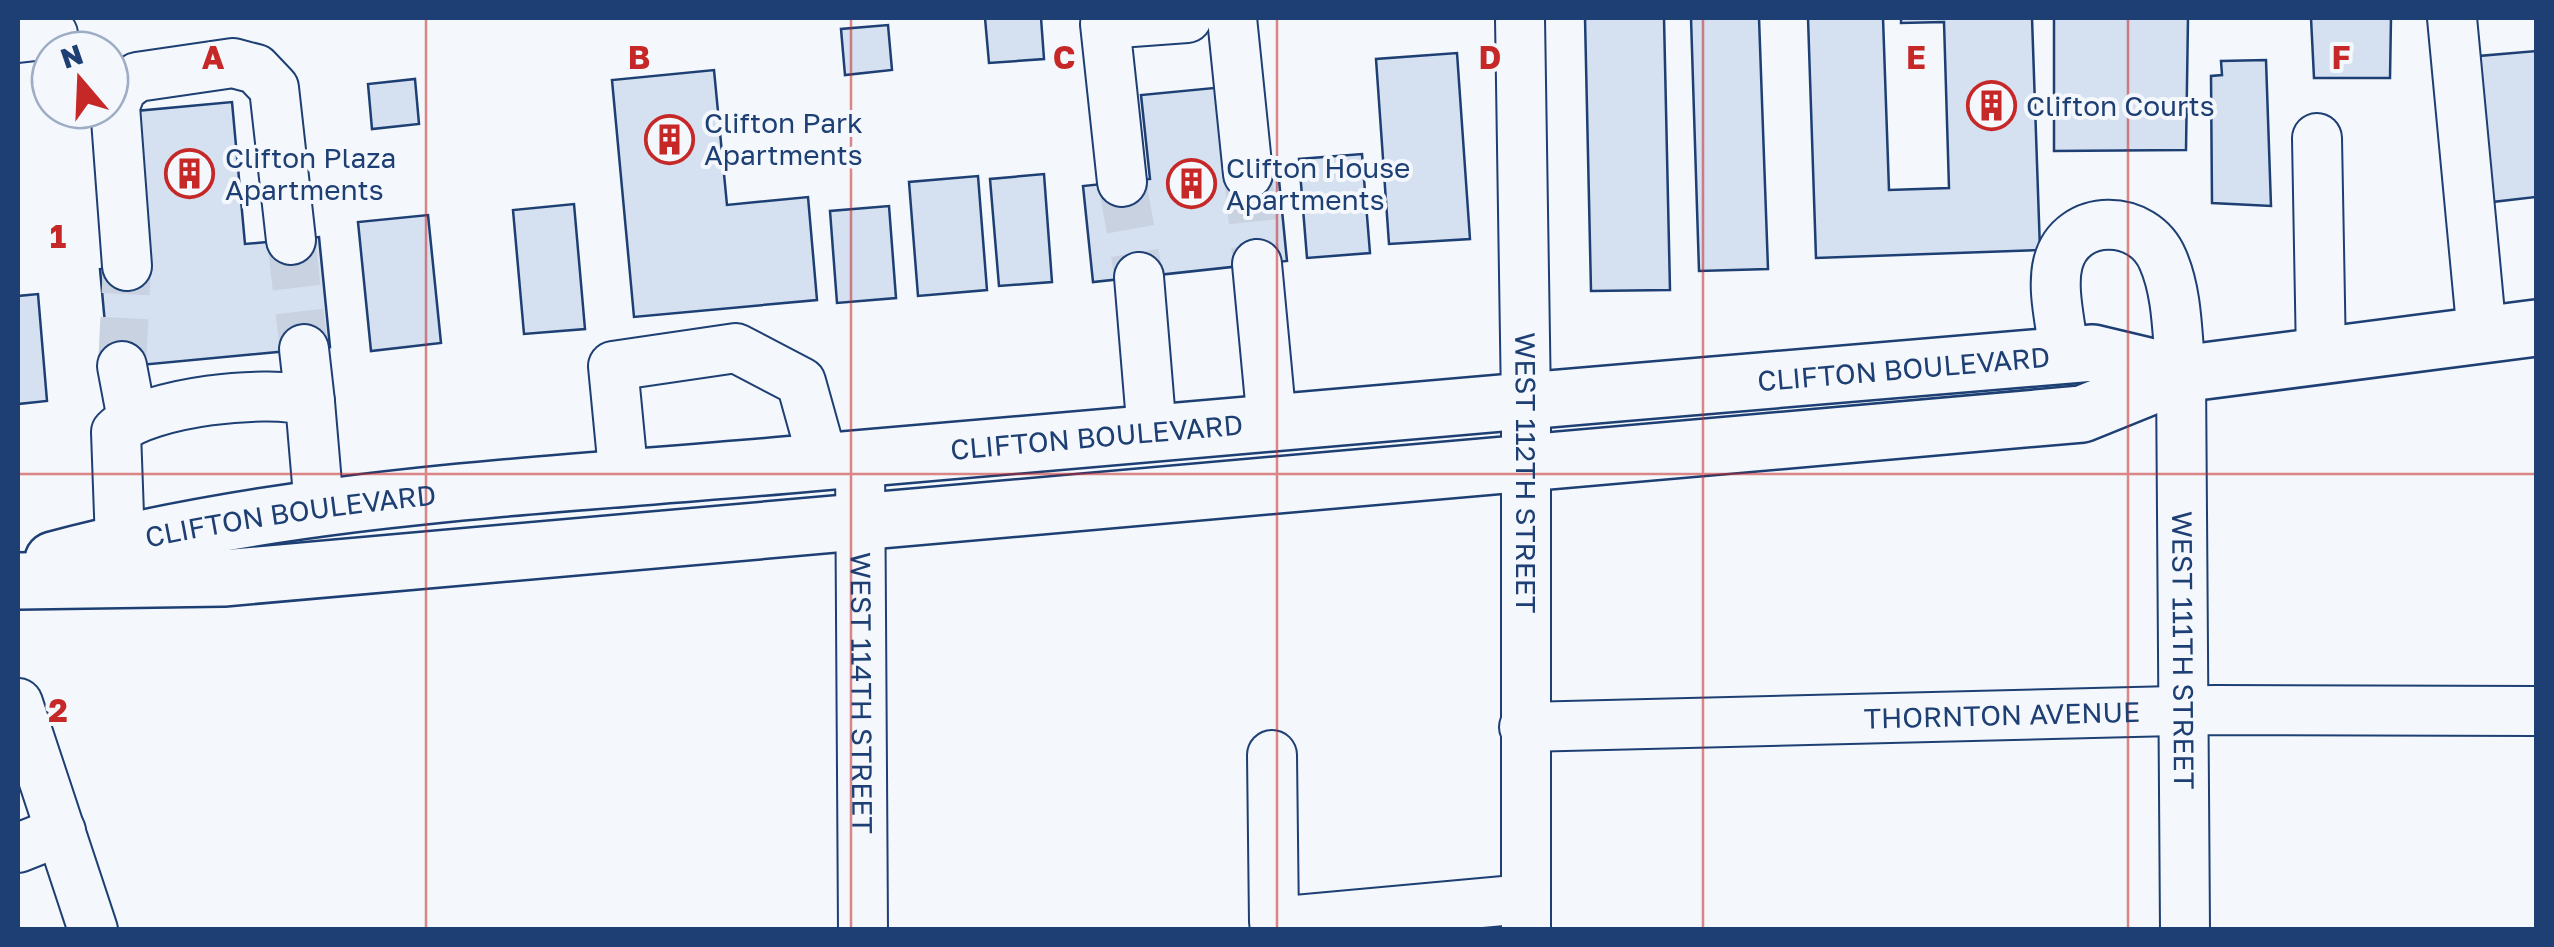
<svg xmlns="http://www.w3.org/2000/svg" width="2554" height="947" font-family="'Golos Text',sans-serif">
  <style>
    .building { fill: #d5e0f0; stroke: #1d3f73; stroke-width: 2.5 }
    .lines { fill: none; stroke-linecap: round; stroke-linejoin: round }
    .minor-tunnel { stroke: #c9d2e0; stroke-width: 48; stroke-dasharray: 48 24; stroke-linecap: butt }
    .minor-casing { stroke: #1d3f73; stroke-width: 52 }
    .major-casing { stroke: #1d3f73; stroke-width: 60 }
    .minor { stroke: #f4f7fb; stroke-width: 48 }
    .major { stroke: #f4f7fb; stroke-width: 55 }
    .grid { fill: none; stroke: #c62828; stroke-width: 2.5; stroke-opacity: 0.55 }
    .labels { text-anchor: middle; stroke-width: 8; stroke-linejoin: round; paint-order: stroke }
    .poi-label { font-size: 28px; fill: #1d3f73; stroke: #f4f7fb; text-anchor: start }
    .street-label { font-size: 28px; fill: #1d3f73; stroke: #f4f7fb }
    .grid-label { font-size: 32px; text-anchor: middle; font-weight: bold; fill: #c62828; stroke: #f4f7fb; stroke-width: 8; stroke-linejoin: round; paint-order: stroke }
  </style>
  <rect width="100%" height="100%" fill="#f4f7fb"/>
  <g class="building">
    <polygon points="985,18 1041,18 1044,59 989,63"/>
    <polygon points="1585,18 1664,18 1670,290 1591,291"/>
    <polygon points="1691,18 1759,18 1768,269 1699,271"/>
    <polygon points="1808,18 1883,18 1889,190 1949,188 1944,22 1901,23 1901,18 2032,18 2040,250 1816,258"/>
    <polygon points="2054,18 2188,18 2186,150 2054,151"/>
    <polygon points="2311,18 2391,18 2390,78 2314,78"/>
    <polygon points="888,25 892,70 845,75 841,29"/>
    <polygon points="2536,51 2536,197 2492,202 2479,56"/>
    <polygon points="1457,53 1470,239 1389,244 1376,59"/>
    <polygon points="2266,60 2271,206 2212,203 2211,76 2222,75 2221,61"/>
    <polygon points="714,70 727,205 808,197 817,300 634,317 612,80"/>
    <polygon points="415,79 419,124 372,129 368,84"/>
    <polygon points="1224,87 1233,175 1278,170 1287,261 1093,282 1083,186 1150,179 1141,95"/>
    <polygon points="232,102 245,244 319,237 330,347 109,368 100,269 150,264 136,111"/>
    <polygon points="1362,154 1370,253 1307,258 1299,159"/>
    <polygon points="1044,174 1052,282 999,286 990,179"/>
    <polygon points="978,176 987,290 918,296 909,182"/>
    <polygon points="574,204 585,329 524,334 513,210"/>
    <polygon points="889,206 896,298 837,303 830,211"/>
    <polygon points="428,215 441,343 371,351 358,222"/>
    <polygon points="38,294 47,401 18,404 18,296"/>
  </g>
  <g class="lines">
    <g class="minor-tunnel">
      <polyline points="1248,174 1257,264"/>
      <polyline points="1122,182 1139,277"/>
      <polyline points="291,240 304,349"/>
      <polyline points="122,366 127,266"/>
    </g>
    <defs>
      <g id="minor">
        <polyline points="1232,18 1248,174"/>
        <path id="s1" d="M1520,18L1526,402V930"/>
        <polyline points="2452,18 2482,335"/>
        <polyline points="18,38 53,34"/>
        <polyline points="2317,138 2321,356"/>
        <polyline points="1122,182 1105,24 1187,18"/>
        <polyline points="1257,264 1272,423"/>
        <polyline points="127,266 115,106 122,88 137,77 233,63 256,69 274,88 291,240"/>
        <polyline points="1139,277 1152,433"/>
        <polyline points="304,349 310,402"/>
        <path id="s2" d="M2064,355C2062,328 2051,290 2058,263C2071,212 2144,213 2163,260C2178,294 2177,337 2181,374L2185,930"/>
        <polyline points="122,366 132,419"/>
        <path id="s3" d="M860,458L863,930"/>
        <polyline points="624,480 613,366 736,348 801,382 823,461"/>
        <path d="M120,542L116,432C145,402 271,388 310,402L319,507"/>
        <polyline points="18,703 93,930"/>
        <path id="s4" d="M1524,727L2215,710L2536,711"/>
        <polyline points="1272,755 1274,922 1526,899"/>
        <polyline points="18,848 61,831"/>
      </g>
      <g id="major">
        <path id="s5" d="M53,560C299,494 556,486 809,463C1237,423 1665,390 2093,353L2181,374"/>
        <polyline points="18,581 223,578 2082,414 2181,374 2536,328"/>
      </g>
    </defs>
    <use href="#minor" class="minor-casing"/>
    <use href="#major" class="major-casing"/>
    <use href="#minor" class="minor"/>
    <use href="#major" class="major"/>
  </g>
  <path class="grid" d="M426,18V930M851,18V930M1277,18V930M1703,18V930M2128,18V930M18,474H2536"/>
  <defs>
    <symbol id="building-ring" viewBox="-11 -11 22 22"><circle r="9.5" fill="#f4f7fb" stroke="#c62828" stroke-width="1.5"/><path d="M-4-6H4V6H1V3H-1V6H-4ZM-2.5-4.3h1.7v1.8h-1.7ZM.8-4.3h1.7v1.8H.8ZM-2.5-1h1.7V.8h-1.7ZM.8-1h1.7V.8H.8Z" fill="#c62828"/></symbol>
  </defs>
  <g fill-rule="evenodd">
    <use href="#building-ring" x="1964" y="78" width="55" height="55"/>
    <use href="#building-ring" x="642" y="112" width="55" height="55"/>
    <use href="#building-ring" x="162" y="146" width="55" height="55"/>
    <use href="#building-ring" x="1164" y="156" width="55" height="55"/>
  </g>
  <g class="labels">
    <g class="poi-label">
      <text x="2026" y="116">Clifton Courts</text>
      <text x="704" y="133">Clifton Park<tspan x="704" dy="32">Apartments</tspan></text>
      <text x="225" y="168">Clifton Plaza<tspan x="225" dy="32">Apartments</tspan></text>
      <text x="1226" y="178">Clifton House<tspan x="1226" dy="32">Apartments</tspan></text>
    </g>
    <g class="street-label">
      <text dy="10" stroke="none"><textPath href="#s5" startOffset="1862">CLIFTON BOULEVARD</textPath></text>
      <text dy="10" stroke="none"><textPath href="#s5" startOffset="1052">CLIFTON BOULEVARD</textPath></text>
      <text dy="10" stroke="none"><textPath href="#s1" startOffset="455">WEST 112TH STREET</textPath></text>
      <text dy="10" stroke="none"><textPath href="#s5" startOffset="242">CLIFTON BOULEVARD</textPath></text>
      <text dy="10" stroke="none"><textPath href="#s2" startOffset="622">WEST 111TH STREET</textPath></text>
      <text dy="10" stroke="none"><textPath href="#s3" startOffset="235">WEST 114TH STREET</textPath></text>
      <text dy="10" stroke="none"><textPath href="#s4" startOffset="478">THORNTON AVENUE</textPath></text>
    </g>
  </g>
  <g class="grid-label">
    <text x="213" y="69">A</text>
    <text x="639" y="69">B</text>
    <text x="1064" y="69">C</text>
    <text x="1490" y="69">D</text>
    <text x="1916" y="69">E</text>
    <text x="2341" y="69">F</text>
    <text x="58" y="248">1</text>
    <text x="58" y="722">2</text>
  </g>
  <rect width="2554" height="947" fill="none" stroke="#1d3f73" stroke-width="40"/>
  <g transform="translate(80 80) rotate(341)"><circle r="48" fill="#f4f7fb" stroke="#9eadc5" stroke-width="2.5"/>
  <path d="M0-8L18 38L0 25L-18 38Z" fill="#c62828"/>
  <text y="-15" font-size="28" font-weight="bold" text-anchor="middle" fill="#1d3f73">N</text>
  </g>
</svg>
